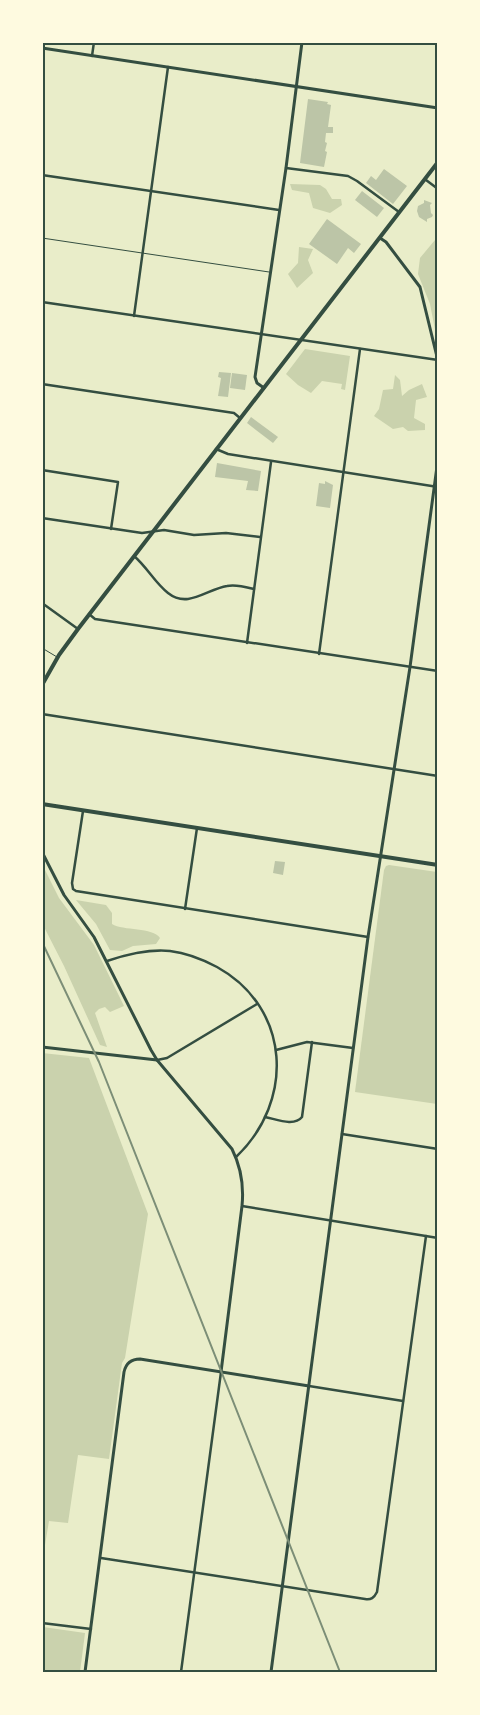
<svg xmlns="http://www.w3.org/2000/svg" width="480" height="1715" font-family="Raleway,sans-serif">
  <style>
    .green { fill: #cad2ad }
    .building { fill: #bcc5a7 }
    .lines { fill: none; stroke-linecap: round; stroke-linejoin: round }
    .service { stroke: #344e41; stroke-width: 1 }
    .minor { stroke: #344e41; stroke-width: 2.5 }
    .tertiary { stroke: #344e41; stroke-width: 3 }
    .secondary { stroke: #344e41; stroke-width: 4 }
    .primary { stroke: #344e41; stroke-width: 4 }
    .rail { stroke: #7c8e77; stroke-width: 2 }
    .neatline { fill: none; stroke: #344e41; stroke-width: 2 }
  </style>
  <rect width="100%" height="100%" fill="#e9edc9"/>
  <g class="green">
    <polygon points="290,184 320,185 326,189 332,199 341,199 342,205 330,213 313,208 309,193 292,190"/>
    <polygon points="435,240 438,242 437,340 430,304 418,274 420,258"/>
    <polygon points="299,247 313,249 308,260 313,273 297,288 288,274 298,263"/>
    <polygon points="305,349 350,356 345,390 341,389 342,384 322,381 311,393 298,385 286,374"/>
    <polygon points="395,375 400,380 402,396 409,390 422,384 427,397 416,400 414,418 425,424 425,430 408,431 403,427 393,429 374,416 379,409 383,390 393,389"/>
    <polygon points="42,864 59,898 94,945 124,1006 110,1012 105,1007 99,1009 95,1013 107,1047 100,1045 64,966 43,925"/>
    <polygon points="389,865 437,872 437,1104 355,1092 384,870 386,866"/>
    <path d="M76,900L106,905L112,913V924C123,931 153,927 160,938L156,944L133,946L122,951L110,950L96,924Z"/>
    <polygon points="42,1053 89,1058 148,1214 125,1358 122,1363 109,1459 78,1455 68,1523 49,1521 45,1545 42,1543"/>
    <polygon points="43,1627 85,1633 80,1672 43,1672"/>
  </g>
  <g class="building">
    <polygon points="308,99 328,102 327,104 331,105 328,127 333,127 333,133 326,133 325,142 327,143 325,151 327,152 324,167 300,163"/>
    <polygon points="384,169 407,186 393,204 366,183 371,176 376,180"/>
    <polygon points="362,191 384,208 377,217 355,200"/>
    <polygon points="424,200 432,203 430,205 431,213 433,215 432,217 427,219 427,222 419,217 417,211 418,206 424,203"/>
    <polygon points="327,219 361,244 354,253 348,248 337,264 309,244"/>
    <polygon points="219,372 231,373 228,397 218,396 221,378 218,377"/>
    <polygon points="232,373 247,375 245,390 230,388"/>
    <polygon points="251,417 278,437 273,443 247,423"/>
    <polygon points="217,463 261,471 258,491 246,490 248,481 215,477"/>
    <polygon points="325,481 333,485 330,508 316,506 319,483 325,484"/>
    <polygon points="275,861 285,862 283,875 273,873"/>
  </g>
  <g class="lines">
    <g class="service">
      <polyline points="42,238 269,272"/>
      <polyline points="42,648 57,657"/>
    </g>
    <g class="minor">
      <polyline points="92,56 94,42"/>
      <polyline points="286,168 348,176 357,181 399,212"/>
      <polyline points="42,175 279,210"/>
      <polyline points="426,180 438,189"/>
      <polyline points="42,302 438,360"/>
      <polyline points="134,316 168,67"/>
      <polyline points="42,384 234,413 240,418"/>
      <polyline points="216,449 228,454 438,487"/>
      <polyline points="42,470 118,482 111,529"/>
      <polyline points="42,518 142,533 164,530 194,535 226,533 260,537"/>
      <path d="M134,556C147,567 155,583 168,593C188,609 207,589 227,586C236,584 246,587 254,589"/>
      <polyline points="42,603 78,629"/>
      <polyline points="89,614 95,619 438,671"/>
      <polyline points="247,643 271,462"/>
      <polyline points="319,654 360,349"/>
      <polyline points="42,714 438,776"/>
      <polyline points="83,811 72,883 73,889 76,891 368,937"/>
      <polyline points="185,909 197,828"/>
      <path d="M107,961C128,954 148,949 170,951C187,953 202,959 217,967C291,1008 295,1101 236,1157"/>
      <polyline points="276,1050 307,1042 353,1048"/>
      <polyline points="157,1060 167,1058 257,1004"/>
      <path d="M265,1117C276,1119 294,1127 302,1117L312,1042"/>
      <polyline points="342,1134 438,1149"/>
      <polyline points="242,1206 438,1238"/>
      <polyline points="309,1386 403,1401"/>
      <path d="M101,1558L365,1599C371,1600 374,1598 377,1592L426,1236"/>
      <polyline points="42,1623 91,1629"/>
      <polyline points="181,1672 221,1372"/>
    </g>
    <g class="tertiary">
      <polyline points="42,48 438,108"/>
      <polyline points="380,238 386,242 420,287 438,361"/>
      <polyline points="264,388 257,383 255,377 286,168 302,42"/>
      <path d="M42,852L64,895L94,937L151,1050L157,1060L232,1149C241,1167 244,1186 242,1206L221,1372"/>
      <polyline points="42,1047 157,1060"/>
      <path d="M85,1672L124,1372C126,1363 131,1359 140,1359L309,1386"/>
      <polyline points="271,1672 368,937 410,667 438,459"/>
    </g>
    <polyline class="secondary" points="42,804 438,865"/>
    <polyline class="primary" points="42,685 59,655 78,629 438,162"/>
    <polyline class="rail" points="42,942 99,1062 340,1672"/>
  </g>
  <rect width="480" height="1715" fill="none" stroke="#fefae0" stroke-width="88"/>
  <rect x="44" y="44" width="392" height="1627" class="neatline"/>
</svg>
